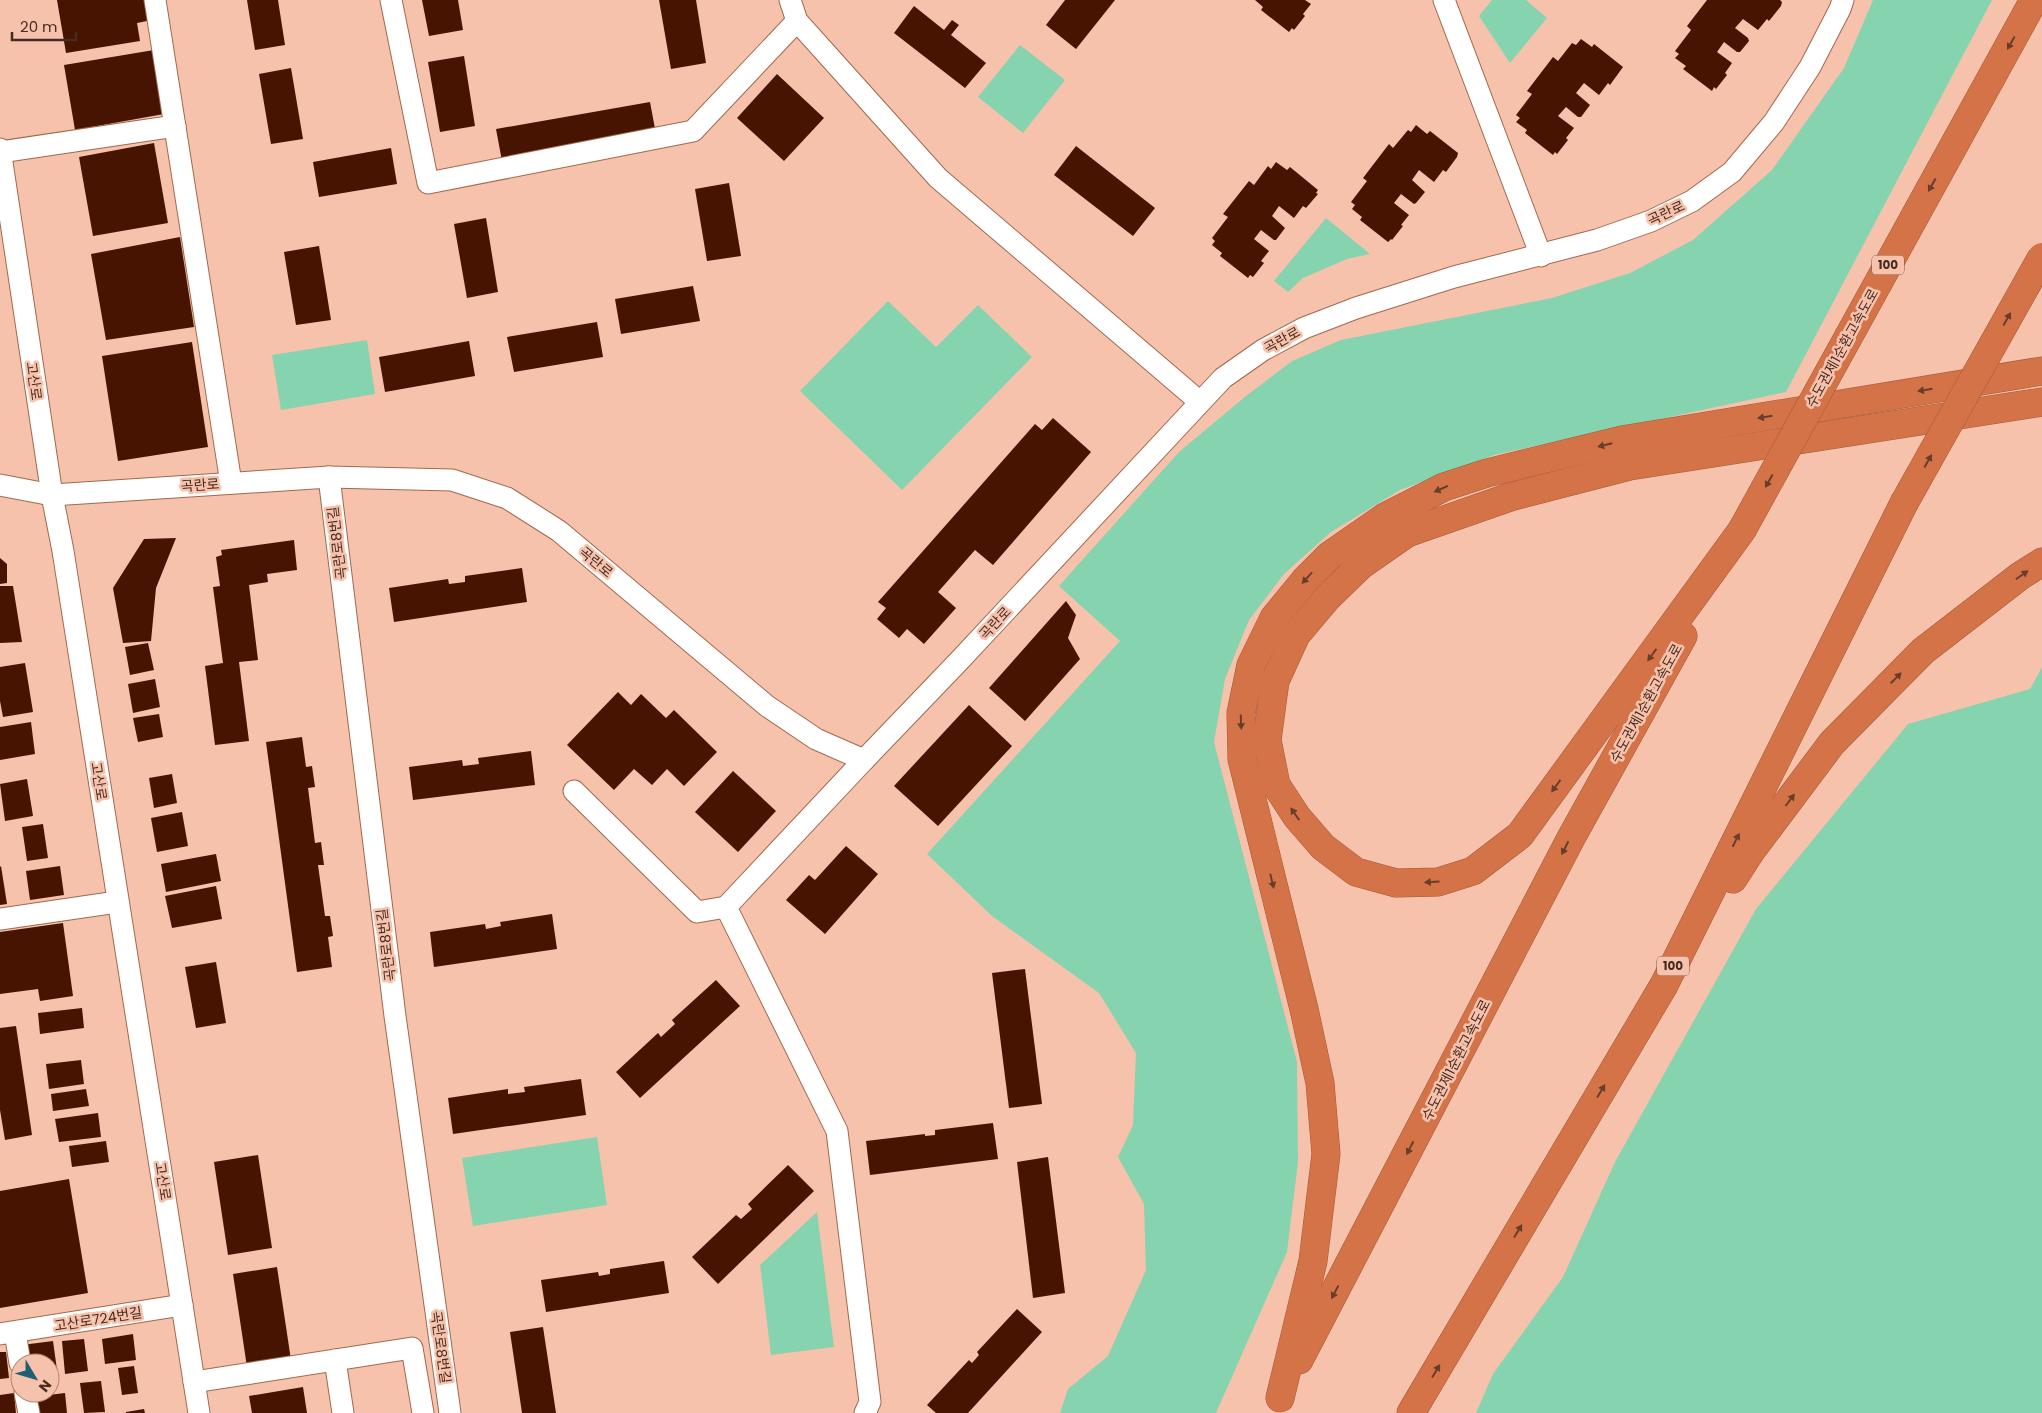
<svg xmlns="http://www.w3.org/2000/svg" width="2042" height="1413" font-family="Poppins,'Noto Sans KR',sans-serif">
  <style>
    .green { fill: #86d3b0 }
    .building { fill: #461400 }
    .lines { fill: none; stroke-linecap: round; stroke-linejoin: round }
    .minor-casing { stroke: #a2684e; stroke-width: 23 }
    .highway-casing { stroke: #a25a3a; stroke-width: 29 }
    .minor { stroke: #fff; stroke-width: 21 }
    .highway { stroke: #d47348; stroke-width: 28 }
    .highway-bridge-casing { stroke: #a25a3a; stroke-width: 29; stroke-linecap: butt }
    .highway-bridge { stroke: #d47348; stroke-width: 28 }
    .oneway { fill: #693d2b }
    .labels { text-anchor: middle; stroke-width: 5; stroke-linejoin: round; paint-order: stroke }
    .shield { fill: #f7c2ac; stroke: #7a584b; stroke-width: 1 }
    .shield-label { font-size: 12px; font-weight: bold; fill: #452b21 }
    .street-label { font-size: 14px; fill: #452b21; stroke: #f7c2ac }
  </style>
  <rect width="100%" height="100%" fill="#f7c2ac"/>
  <g class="green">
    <polygon points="1492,0 1526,0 1547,18 1510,63 1479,16"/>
    <polygon points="1873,0 1992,0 1786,392 1494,455 1400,490 1331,532 1284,574 1249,620 1225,679 1214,742 1297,1062 1298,1162 1287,1252 1216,1413 1060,1413 1068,1389 1108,1356 1146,1270 1144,1204 1118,1157 1133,1125 1136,1053 1099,993 992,916 927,854 1120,641 1059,586 1179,452 1246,396 1292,361 1341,340 1552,298 1630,273 1693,240 1772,170 1844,68"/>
    <polygon points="1020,45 1065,80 1023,133 978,97"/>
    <polygon points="1326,218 1370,254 1347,259 1303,278 1288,292 1274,281"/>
    <polygon points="888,301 936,347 978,305 1032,357 902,490 800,391"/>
    <polygon points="367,340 375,394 281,410 272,355"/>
    <polygon points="2042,667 2042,1413 1476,1413 1493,1374 1563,1277 1615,1162 1756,909 1908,724 2030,689"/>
    <polygon points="597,1137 607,1205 473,1226 462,1158"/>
    <polygon points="817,1212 834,1347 771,1355 760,1265"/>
  </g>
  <g class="building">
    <polygon points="57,0 148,0 152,20 137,23 140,41 66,53"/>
    <polygon points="247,0 278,0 285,45 255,50"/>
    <polygon points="422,0 458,0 463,30 429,36"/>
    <polygon points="659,0 696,0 706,63 671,69"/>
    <polygon points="1065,0 1115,0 1076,49 1046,25"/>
    <polygon points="1255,0 1305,0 1311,4 1303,14 1305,16 1294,30 1292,28 1289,32 1261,10 1263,7"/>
    <polygon points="1707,0 1780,0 1782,2 1781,6 1769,21 1767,19 1758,30 1743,19 1735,28 1748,38 1749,41 1740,52 1737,52 1724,42 1717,52 1732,63 1725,73 1727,75 1716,89 1714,87 1712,91 1683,69 1686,66 1675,58 1679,54 1675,51 1691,30 1687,26"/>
    <polygon points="914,6 944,30 952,20 959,25 951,35 986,63 965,88 894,33"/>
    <polygon points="1581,39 1592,47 1594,44 1623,67 1610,85 1608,83 1599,95 1584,83 1576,93 1590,105 1581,117 1578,117 1566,107 1558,116 1574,128 1566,138 1568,140 1557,154 1555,152 1553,155 1525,133 1527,130 1516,122 1520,118 1516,115 1532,94 1527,91 1553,57 1558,61 1572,43 1576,45"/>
    <polygon points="154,50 164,114 75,130 64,65"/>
    <polygon points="464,56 475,126 440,132 428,62"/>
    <polygon points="291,68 303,139 271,144 259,74"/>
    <polygon points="777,74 824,118 784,161 737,118"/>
    <polygon points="650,102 656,134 502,161 496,129"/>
    <polygon points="1416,125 1427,134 1430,131 1458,153 1457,157 1446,172 1443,170 1434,182 1419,170 1412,180 1425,192 1416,203 1414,204 1401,194 1394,203 1409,215 1401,225 1403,226 1392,240 1391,239 1388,242 1360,220 1362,217 1352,209 1355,205 1351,202 1367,181 1363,178 1389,144 1393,148 1408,130 1411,132"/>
    <polygon points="154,143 168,223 93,236 79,157"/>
    <polygon points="1076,146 1155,208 1133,236 1054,175"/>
    <polygon points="391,148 397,184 319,197 313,162"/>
    <polygon points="1276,162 1287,170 1290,167 1318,190 1316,193 1318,194 1306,208 1303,206 1294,218 1279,206 1272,216 1285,228 1276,240 1274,240 1261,230 1254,239 1269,251 1261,261 1264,263 1253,277 1250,275 1248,278 1220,256 1222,253 1212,245 1215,241 1212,238 1228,217 1223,214 1249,181 1254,185 1268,166 1271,169"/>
    <polygon points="729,183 741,256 707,261 695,189"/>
    <polygon points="486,218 498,292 467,298 454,224"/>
    <polygon points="180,237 194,327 106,340 91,254"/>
    <polygon points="319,246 331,320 296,325 284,252"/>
    <polygon points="693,286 700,321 621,334 615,299"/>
    <polygon points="597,322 603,357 514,372 507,337"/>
    <polygon points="469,341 475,376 385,392 379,357"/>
    <polygon points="192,342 208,447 118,461 102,356"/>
    <polygon points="1053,418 1091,452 993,565 975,550 938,592 956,608 924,644 907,629 899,638 877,619 886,608 878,602 1035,424 1042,430"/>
    <polygon points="176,538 156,588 151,641 123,643 113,588 144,539"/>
    <polygon points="294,540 297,570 267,574 268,582 249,585 258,660 239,662 249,741 215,745 205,666 223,663 213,587 220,586 216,557 222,555 221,550"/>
    <polygon points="0,558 7,564 7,583 0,584"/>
    <polygon points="522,568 527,602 394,622 389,588 448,579 449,584 465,582 465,576"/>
    <polygon points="0,586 13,586 22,642 0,643"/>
    <polygon points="1066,601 1076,615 1068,638 1080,659 1025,721 989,688"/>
    <polygon points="148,643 154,670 130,675 125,647"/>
    <polygon points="25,663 33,712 3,717 0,701 0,667"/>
    <polygon points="155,679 160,707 133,713 128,684"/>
    <polygon points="618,692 631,705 641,694 666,718 674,710 717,752 684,786 667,769 652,785 634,769 614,790 567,745"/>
    <polygon points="969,705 1012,746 938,826 894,786"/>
    <polygon points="159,714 163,737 138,742 133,718"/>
    <polygon points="31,722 35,754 0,760 0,727"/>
    <polygon points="302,737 306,767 312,766 315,787 308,788 315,843 321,842 324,865 318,865 325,916 330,916 333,936 328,937 332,967 297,972 266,742"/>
    <polygon points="531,751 535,785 413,800 409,767 462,760 463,766 479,764 478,758"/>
    <polygon points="733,771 776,811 738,852 695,812"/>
    <polygon points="172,774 177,803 154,808 149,778"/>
    <polygon points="27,779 33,816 5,821 0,784"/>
    <polygon points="182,812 188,846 157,852 151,818"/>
    <polygon points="43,824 48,858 27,861 22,827"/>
    <polygon points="846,846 878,874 825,934 786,900 809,875 815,880"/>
    <polygon points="216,854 221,881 166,892 161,864"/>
    <polygon points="1,866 7,904 0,905 0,867"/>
    <polygon points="60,866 64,895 30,900 26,871"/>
    <polygon points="216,886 222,919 172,928 165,896"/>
    <polygon points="552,914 557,949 434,967 430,932 485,924 486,929 501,926 500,922"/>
    <polygon points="63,923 73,996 40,1001 38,989 0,994 0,932"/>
    <polygon points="216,962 226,1023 196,1028 185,967"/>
    <polygon points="1025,969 1042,1104 1009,1108 992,973"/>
    <polygon points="716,980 740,1006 640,1098 616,1072 658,1033 661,1037 675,1024 672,1020"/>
    <polygon points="82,1008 84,1028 40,1034 38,1013"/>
    <polygon points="16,1026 32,1135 5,1140 0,1110 0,1028"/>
    <polygon points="81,1060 84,1084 49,1089 46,1064"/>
    <polygon points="581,1079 586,1115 453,1134 448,1098 508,1089 508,1094 525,1092 524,1087"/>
    <polygon points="86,1089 89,1106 53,1111 51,1094"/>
    <polygon points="98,1113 101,1137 59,1142 55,1119"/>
    <polygon points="993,1123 998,1159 870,1175 866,1141 925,1134 925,1136 935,1135 935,1130"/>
    <polygon points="106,1141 109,1162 72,1167 69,1146"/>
    <polygon points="258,1155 272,1248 228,1255 214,1162"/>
    <polygon points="1048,1157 1065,1293 1033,1298 1017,1162"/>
    <polygon points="788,1165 814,1191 718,1284 692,1257 736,1215 741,1219 752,1209 748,1204"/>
    <polygon points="69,1179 88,1293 0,1308 0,1191"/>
    <polygon points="664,1261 669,1293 546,1312 541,1280 598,1272 599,1276 610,1274 610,1269"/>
    <polygon points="277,1267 291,1360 247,1367 233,1274"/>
    <polygon points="1017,1309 1042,1332 968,1413 936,1413 927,1405 969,1360 972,1363 979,1355 977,1352"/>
    <polygon points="543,1327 556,1413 522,1413 510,1332"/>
    <polygon points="133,1334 136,1360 105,1364 102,1339"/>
    <polygon points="84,1339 88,1371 65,1374 62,1341"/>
    <polygon points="53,1341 58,1377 50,1378 50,1363 24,1363 22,1345"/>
    <polygon points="0,1352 6,1352 9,1378 0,1379"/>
    <polygon points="134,1366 138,1393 122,1395 118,1368"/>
    <polygon points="101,1381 105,1412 84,1413 80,1383"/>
    <polygon points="303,1387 307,1413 252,1413 249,1396"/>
    <polygon points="14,1393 16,1413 0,1413 0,1395"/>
    <polygon points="65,1393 67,1413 34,1413 32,1397"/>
    <polygon points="144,1409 145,1413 126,1413 126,1412"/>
  </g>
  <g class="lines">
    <defs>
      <g id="minor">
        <polyline points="155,0 231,483"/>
        <polyline points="391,0 428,183 693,131 797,21"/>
        <polyline points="790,0 797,21 938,178 1200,402"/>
        <polyline points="1444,0 1541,256"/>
        <polyline points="0,149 52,495 63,551 199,1413"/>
        <polyline points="0,152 175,126"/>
        <polyline points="329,477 395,1016 450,1413"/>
        <polyline points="0,485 52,495 329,477 452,480 507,498 559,531 767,706 816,739 864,760 959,661 1223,378 1263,350 1304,328 1356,308 1454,277 1597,240 1651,221 1692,201 1732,172 1774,122 1810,67 1840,9 1843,0"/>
        <polyline points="864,760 726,907 837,1131 870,1402 865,1413"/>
        <polyline points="574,791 697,912 726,907"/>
        <polyline points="0,919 117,902"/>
        <polyline points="15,1332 20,1363"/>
        <polyline points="0,1334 182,1305"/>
        <polyline points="335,1360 343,1413"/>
        <polyline points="194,1382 412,1348 423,1413"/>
        <polyline points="25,1393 29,1413"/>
      </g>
      <g id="highway">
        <polyline points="1742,530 1520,835 1473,871 1438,882 1396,883 1356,872 1323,847 1297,817 1276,785 1267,740 1275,681 1296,635 1328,597 1361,565 1407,533 1510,497 1630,466 2042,402"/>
        <polyline points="1733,879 1751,851 1832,743 1923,651 2020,576 2042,562"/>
        <polyline points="1299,1360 1571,838 1683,636"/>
        <polyline points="1280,1398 1313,1261 1326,1154 1320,1083 1304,1009 1242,759 1241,713 1251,665 1274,618 1306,579 1329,556 1385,517 1444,487 1487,473 1622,440 2042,371"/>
        <polyline points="1411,1413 1664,985 1904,503"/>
      </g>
    </defs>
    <use href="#minor" class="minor-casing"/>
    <use href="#highway" class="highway-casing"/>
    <use href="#minor" class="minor"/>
    <use href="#highway" class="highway"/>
    <defs>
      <g id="highway-bridge">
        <polyline points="1904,503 2042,257"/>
        <polyline points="1742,530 2034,0"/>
      </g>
    </defs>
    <use href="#highway-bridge" class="highway-bridge-casing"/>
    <use href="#highway-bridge" class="highway-bridge"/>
  </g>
  <defs><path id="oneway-solid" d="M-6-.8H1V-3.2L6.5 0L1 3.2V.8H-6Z" transform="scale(1.25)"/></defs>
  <g class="oneway">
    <use href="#oneway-solid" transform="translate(2011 43) rotate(119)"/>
    <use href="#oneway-solid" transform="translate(1932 185) rotate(119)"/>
    <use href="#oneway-solid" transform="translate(2007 319) rotate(-61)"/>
    <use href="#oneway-solid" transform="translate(1925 390) rotate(171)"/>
    <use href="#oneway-solid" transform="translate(1765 417) rotate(171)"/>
    <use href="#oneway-solid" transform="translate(1605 445) rotate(166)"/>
    <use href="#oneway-solid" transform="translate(1928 461) rotate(-61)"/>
    <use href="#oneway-solid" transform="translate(1769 481) rotate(119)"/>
    <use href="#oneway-solid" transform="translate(1441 489) rotate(156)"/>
    <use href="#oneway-solid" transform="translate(2022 575) rotate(-35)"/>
    <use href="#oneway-solid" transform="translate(1307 578) rotate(132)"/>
    <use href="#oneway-solid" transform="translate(1652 655) rotate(126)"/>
    <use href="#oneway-solid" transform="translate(1896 678) rotate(-45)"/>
    <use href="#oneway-solid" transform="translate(1241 722) rotate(88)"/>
    <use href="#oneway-solid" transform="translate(1556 786) rotate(126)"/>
    <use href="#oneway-solid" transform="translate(1790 800) rotate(-53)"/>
    <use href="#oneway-solid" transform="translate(1295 814) rotate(-125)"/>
    <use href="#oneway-solid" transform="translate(1736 840) rotate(-63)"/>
    <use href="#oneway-solid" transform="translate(1565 848) rotate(117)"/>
    <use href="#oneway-solid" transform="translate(1272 881) rotate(76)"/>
    <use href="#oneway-solid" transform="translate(1432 882) rotate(176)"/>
    <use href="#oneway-solid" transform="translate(1601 1091) rotate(-59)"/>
    <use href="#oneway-solid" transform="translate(1410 1148) rotate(117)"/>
    <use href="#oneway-solid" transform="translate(1518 1231) rotate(-59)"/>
    <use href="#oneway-solid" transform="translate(1335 1292) rotate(118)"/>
    <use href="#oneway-solid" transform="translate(1436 1371) rotate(-59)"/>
  </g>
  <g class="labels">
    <g class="shield">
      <rect x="1872" y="255.5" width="32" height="19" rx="4"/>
      <rect x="1657" y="956.5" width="32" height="19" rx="4"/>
    </g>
    <g class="shield-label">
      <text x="1888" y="269">100</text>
      <text x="1673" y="970">100</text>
    </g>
    <g class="street-label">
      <text transform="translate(1666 213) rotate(-25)" y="5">곡란로</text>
      <text transform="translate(1282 340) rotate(-29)" y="5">곡란로</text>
      <text transform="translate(1842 348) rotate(-61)" y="5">수도권제1순환고속도로</text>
      <text transform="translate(34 381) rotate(82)" y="5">고산로</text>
      <text transform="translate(200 485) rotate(-4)" y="5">곡란로</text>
      <text transform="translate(337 543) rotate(-97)" y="5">곡란로8번길</text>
      <text transform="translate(596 562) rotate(40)" y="5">곡란로</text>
      <text transform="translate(995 623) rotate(-47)" y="5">곡란로</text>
      <text transform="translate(1646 703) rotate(-61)" y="5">수도권제1순환고속도로</text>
      <text transform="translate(99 781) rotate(81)" y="5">고산로</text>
      <text transform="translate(386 945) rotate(-97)" y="5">곡란로8번길</text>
      <text transform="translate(1456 1060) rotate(-63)" y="5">수도권제1순환고속도로</text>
      <text transform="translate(163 1181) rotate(81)" y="5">고산로</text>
      <text transform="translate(98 1319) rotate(-9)" y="5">고산로724번길</text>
      <text transform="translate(441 1347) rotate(82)" y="5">곡란로8번길</text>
    </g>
  </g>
  <g transform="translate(35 1378) rotate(128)"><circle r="24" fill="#f7c2ac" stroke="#b08674"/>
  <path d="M0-4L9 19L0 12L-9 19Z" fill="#1f5f74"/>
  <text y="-8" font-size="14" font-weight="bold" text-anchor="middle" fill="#452b21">N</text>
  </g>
  <path d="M12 32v8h64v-8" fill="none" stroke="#452b21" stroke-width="2.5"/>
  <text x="20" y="32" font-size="15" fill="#452b21" stroke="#f7c2ac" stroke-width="4" paint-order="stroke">20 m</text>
</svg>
